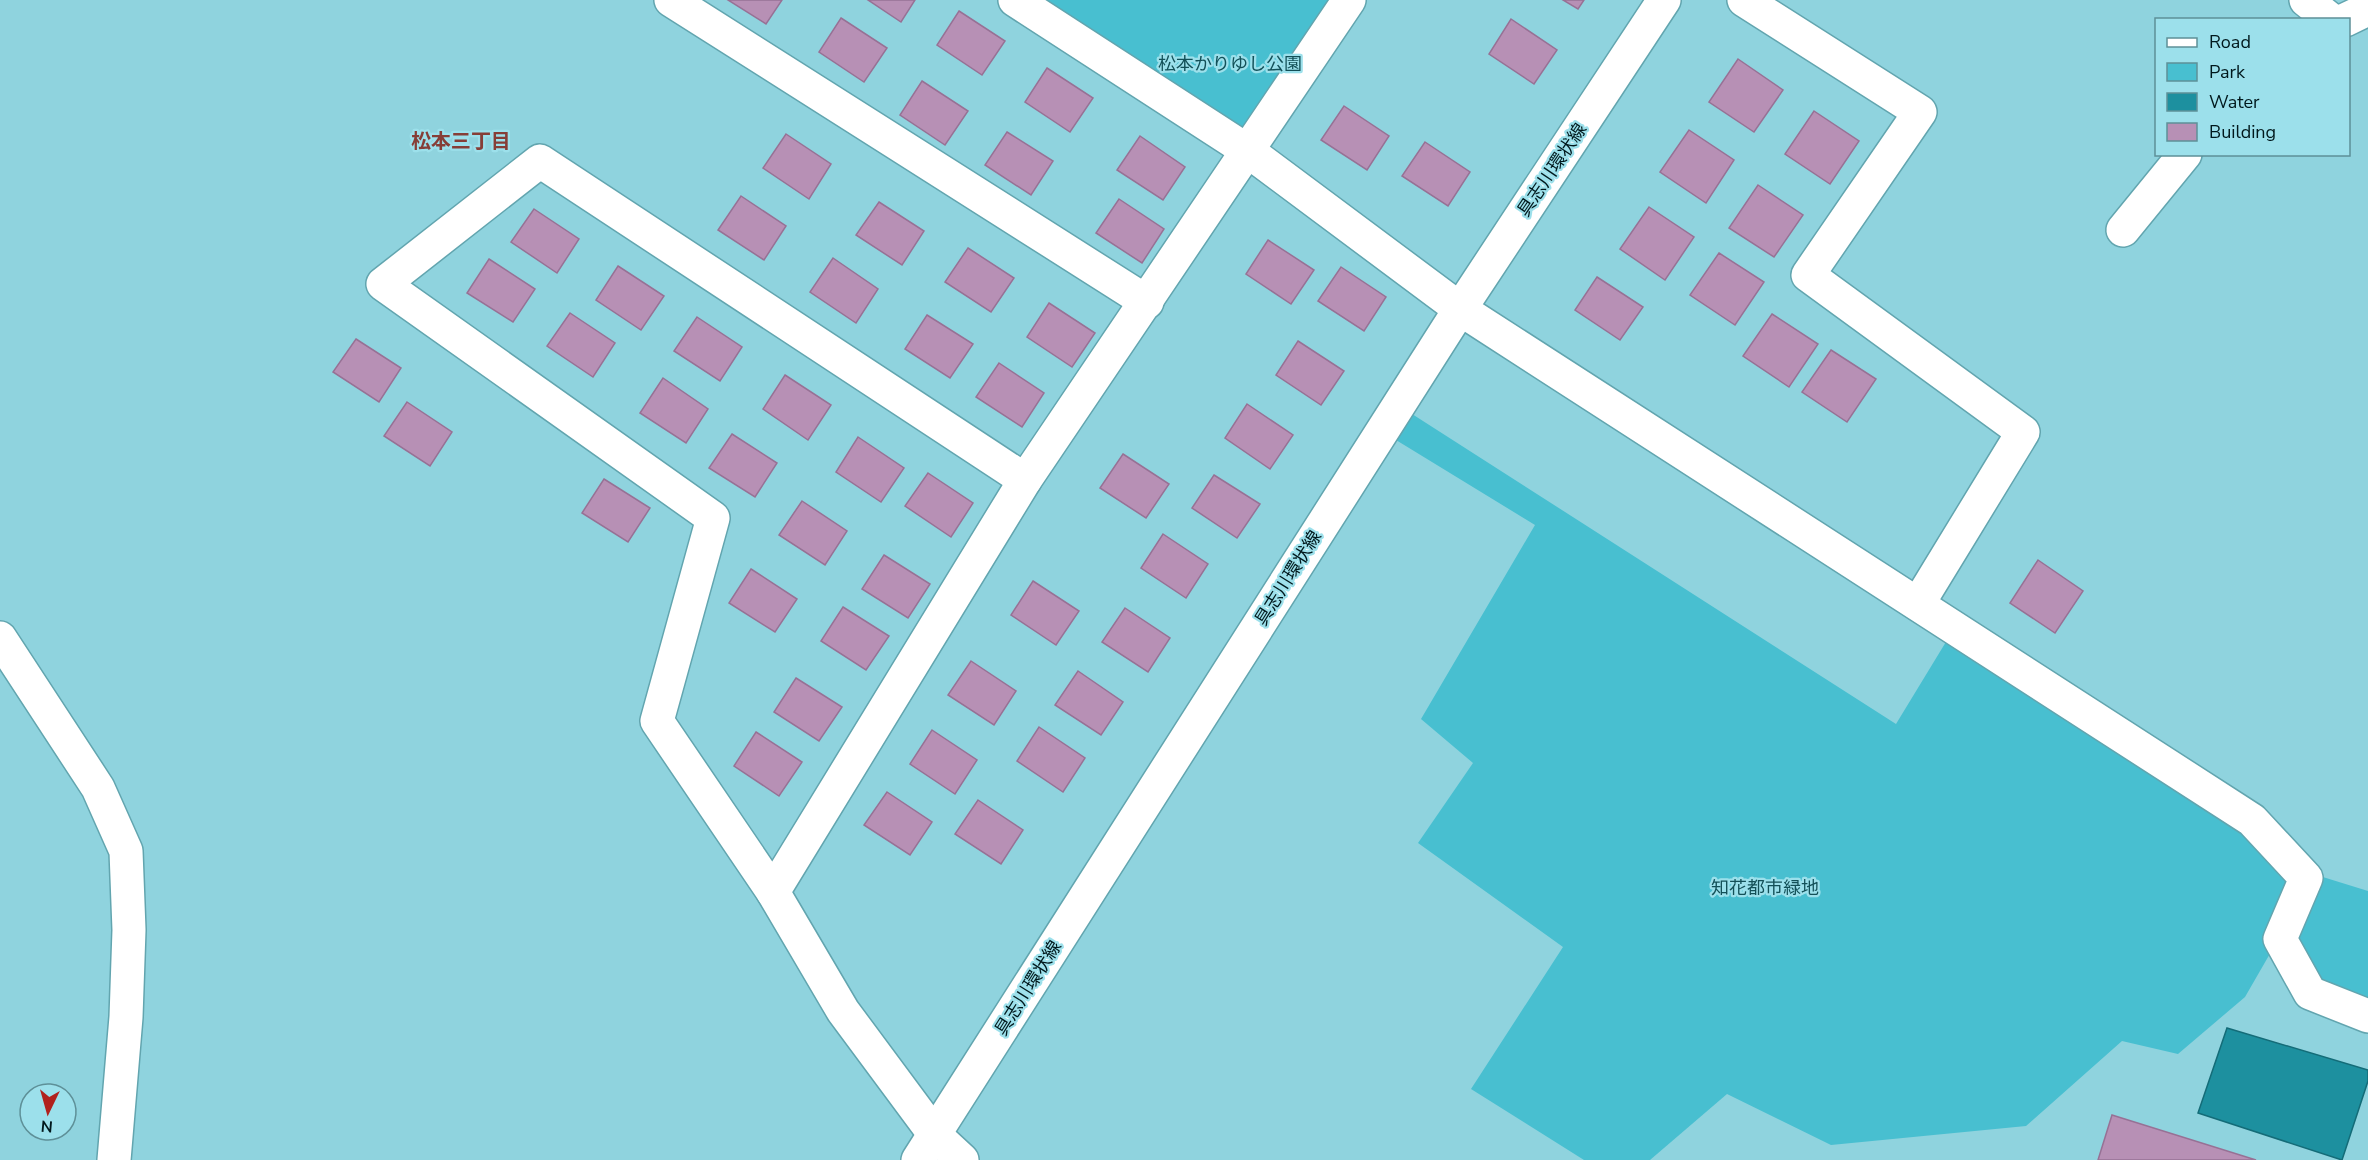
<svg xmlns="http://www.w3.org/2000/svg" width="2368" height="1160" font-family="'Nunito Sans','Noto Sans JP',sans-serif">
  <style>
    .green { fill: #48bfd0 }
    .water { fill: #1d909f; stroke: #146c78; stroke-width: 1.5 }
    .building { fill: #b790b5; stroke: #977195; stroke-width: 1.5 }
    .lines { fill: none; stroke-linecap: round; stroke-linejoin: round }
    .minor-casing { stroke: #62a5af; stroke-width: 36 }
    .secondary-casing { stroke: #62a5af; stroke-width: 36 }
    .minor { stroke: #fff; stroke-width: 33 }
    .secondary { stroke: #fff; stroke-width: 33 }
    .labels { text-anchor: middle; stroke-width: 4.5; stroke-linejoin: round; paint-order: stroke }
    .park-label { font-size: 18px; fill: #135058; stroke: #9ce0eb }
    .street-label { font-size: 18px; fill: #00181c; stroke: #9ce0eb }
    .neighbourhood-label { font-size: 20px; font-weight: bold; fill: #863e37; stroke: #9ce0eb }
  </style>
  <rect width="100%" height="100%" fill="#8fd3de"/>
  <g class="green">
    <polygon points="1015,0 1349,0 1248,151"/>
    <polygon points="1398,405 1896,724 1952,632 2297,863 2279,938 2245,997 2178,1054 2122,1041 2026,1126 1831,1145 1727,1094 1650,1160 1584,1160 1471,1089 1563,947 1418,843 1473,763 1421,719 1535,525 1378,429"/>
    <polygon points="2297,869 2368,891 2368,1016 2310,993 2280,940"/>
  </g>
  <polygon class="water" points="2227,1028 2368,1070 2368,1081 2342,1160 2198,1113"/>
  <g class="building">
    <polygon points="728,0 782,0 766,24"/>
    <polygon points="868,0 915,0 901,22"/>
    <polygon points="1563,0 1584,0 1578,9"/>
    <polygon points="959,11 1005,41 982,75 937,45"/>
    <polygon points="841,18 887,48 864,82 819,52"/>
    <polygon points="1511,19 1557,50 1534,84 1489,54"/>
    <polygon points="1738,59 1783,90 1754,132 1709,102"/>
    <polygon points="1047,68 1093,98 1070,132 1025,102"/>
    <polygon points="922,81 968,111 945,145 900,115"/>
    <polygon points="1344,106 1389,136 1367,170 1321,140"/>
    <polygon points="1814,111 1859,141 1830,184 1785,154"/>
    <polygon points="1689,130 1734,160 1706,203 1660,172"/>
    <polygon points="1007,132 1053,161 1031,195 985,165"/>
    <polygon points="786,134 831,164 809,199 763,168"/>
    <polygon points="1140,136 1185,167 1163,200 1117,170"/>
    <polygon points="1425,142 1470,172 1448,206 1402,176"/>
    <polygon points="1758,185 1803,215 1774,257 1729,228"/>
    <polygon points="741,196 786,226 764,260 718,230"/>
    <polygon points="1119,199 1164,229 1142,263 1096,233"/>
    <polygon points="879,202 924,231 902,265 856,235"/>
    <polygon points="1649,207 1694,237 1665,280 1620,249"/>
    <polygon points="534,209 579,239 557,273 511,242"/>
    <polygon points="1268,240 1314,270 1291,304 1246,274"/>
    <polygon points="968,248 1014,278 991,312 945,282"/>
    <polygon points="1719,253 1764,282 1735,325 1690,295"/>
    <polygon points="833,258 878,289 856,323 810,292"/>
    <polygon points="489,259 535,289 513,322 467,293"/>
    <polygon points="618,266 664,296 641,330 596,300"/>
    <polygon points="1341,267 1386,297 1364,331 1318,301"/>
    <polygon points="1597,277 1643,307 1620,340 1575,310"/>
    <polygon points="1049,303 1095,333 1072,367 1027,337"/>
    <polygon points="570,313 615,343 593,377 547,346"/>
    <polygon points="1772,314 1818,344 1789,387 1743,356"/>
    <polygon points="927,315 973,344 950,378 905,349"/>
    <polygon points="697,317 742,347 720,381 674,351"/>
    <polygon points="356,339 401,368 379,402 333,372"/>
    <polygon points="1298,341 1344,371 1321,405 1276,375"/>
    <polygon points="1831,350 1876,379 1847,422 1802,392"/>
    <polygon points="999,363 1044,393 1022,427 976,397"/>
    <polygon points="785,375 831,405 808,440 763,409"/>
    <polygon points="663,378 708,409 686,443 640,413"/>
    <polygon points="407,402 452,432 430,466 384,436"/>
    <polygon points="1247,404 1293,435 1270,469 1225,438"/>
    <polygon points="732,434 777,463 755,497 709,468"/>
    <polygon points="858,437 904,468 881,502 836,472"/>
    <polygon points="1123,454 1169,484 1146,518 1100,488"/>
    <polygon points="928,473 973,503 951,537 905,506"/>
    <polygon points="1214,475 1260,504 1237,538 1192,508"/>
    <polygon points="604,479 650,508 628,542 582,513"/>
    <polygon points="802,501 847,531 825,565 779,535"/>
    <polygon points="1163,534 1208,564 1186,598 1141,568"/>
    <polygon points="884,555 930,584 908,618 862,589"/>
    <polygon points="2038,560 2083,591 2055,633 2010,603"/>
    <polygon points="751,569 797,599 775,632 729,603"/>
    <polygon points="1033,581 1079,611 1056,645 1011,615"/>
    <polygon points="843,607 889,636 866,670 821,641"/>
    <polygon points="1125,608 1170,638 1148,672 1102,642"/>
    <polygon points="971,661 1016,691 994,725 948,695"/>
    <polygon points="1078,671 1123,702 1101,735 1055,705"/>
    <polygon points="796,678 842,707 819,741 774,712"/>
    <polygon points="1039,727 1085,758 1063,792 1017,761"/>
    <polygon points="932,730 977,760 955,794 910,764"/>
    <polygon points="756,732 802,762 779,796 734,766"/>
    <polygon points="887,792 932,822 910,855 864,825"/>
    <polygon points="978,800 1023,830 1001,864 955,834"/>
    <polygon points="2112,1115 2256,1160 2098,1160"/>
  </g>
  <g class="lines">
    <defs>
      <g id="minor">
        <polyline points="671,0 1147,302"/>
        <polyline points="1015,0 1248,151 1460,309 2252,820 2306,878 2280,939 2310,993 2368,1016"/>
        <polyline points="1744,0 1920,112 1808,275 2023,432 1918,604"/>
        <polyline points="2306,0 2331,20"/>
        <polyline points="2345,20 2368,9"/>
        <polyline points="2123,230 2185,154"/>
        <polyline points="0,638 98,788 126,851 129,930 126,1017 114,1160"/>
        <polyline points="773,892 1025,480 1349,0"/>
        <polyline points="962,1160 935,1135 843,1011 773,892 657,721 713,518 383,284 540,161 1025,480"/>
      </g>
      <polyline id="secondary" points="918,1160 1460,309 1664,0"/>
    </defs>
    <use href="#minor" class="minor-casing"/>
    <use href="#secondary" class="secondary-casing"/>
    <use href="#minor" class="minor"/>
    <use href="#secondary" class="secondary"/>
  </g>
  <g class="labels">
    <g class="park-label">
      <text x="1230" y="70">松本かりゆし公園</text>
      <text x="1765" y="894">知花都市緑地</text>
    </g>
    <g class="street-label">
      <text transform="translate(1552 170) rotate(-56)" y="6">具志川環状線</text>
      <text transform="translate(1288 578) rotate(-58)" y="6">具志川環状線</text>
      <text transform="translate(1028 988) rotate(-58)" y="6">具志川環状線</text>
    </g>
    <g class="neighbourhood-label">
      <text x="461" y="148">松本三丁目</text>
    </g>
  </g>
  <rect x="2155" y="18" width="195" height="138" fill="#9ce0eb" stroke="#5e9098" stroke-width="1.5"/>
  <rect x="2167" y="38" width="30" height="9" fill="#ffffff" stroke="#5e9098" stroke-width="1.5"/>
  <text x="2209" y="48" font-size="18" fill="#00181c">Road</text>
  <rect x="2167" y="63" width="30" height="18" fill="#48bfd0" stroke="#5e9098" stroke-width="1.5"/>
  <text x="2209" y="78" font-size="18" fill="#00181c">Park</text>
  <rect x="2167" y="93" width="30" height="18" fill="#1d909f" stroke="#5e9098" stroke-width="1.5"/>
  <text x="2209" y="108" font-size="18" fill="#00181c">Water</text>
  <rect x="2167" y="123" width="30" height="18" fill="#b790b5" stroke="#5e9098" stroke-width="1.5"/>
  <text x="2209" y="138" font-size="18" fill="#00181c">Building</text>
  <g transform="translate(48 1112) rotate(185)"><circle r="28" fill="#9ce0eb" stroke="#5e9098" stroke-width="1.5"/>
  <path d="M0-4.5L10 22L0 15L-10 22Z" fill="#b1211d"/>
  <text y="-9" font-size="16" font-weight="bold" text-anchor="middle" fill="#00181c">N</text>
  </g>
</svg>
